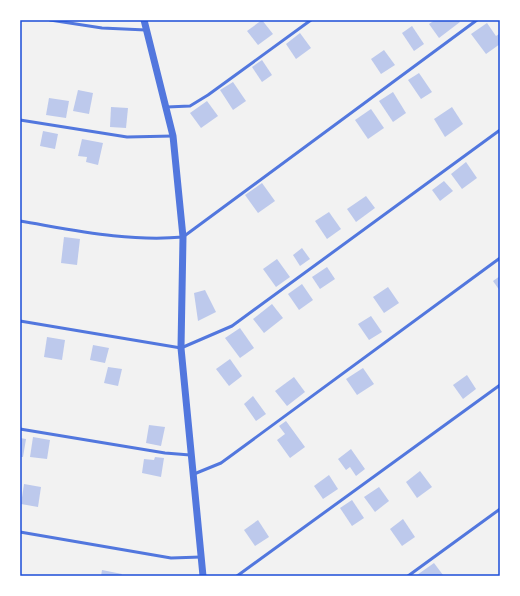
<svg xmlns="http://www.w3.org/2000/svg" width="520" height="596" font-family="'Fira Sans Condensed',sans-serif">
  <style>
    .building { fill: #bdc9ec }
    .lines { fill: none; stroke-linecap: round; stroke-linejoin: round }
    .service { stroke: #5277de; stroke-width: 3 }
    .tertiary { stroke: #5277de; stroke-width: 7 }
    .neatline { fill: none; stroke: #1d4ed8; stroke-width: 1.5 }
  </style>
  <rect width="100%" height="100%" fill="#f2f2f2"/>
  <g class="building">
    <polygon points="262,20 273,34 258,45 247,31"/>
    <polygon points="435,20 458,20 460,22 439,38 429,24"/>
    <polygon points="487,23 496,36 499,34 500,36 500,44 486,54 471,34"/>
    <polygon points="412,26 424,44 414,51 402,33"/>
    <polygon points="300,33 311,48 296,59 286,44"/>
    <polygon points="384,50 395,65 381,74 371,59"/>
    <polygon points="262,60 272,75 262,82 252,67"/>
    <polygon points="419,73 432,92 421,99 408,80"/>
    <polygon points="233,82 246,101 233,110 220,90"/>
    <polygon points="78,90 93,93 89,114 73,111"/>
    <polygon points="393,92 406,113 393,122 379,101"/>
    <polygon points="49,98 69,101 66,118 46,115"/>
    <polygon points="207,101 218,116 201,128 190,113"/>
    <polygon points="111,107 128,108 126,128 110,127"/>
    <polygon points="452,107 463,124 445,137 434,119"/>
    <polygon points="371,109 384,128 368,139 355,120"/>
    <polygon points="43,131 58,134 55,149 40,146"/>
    <polygon points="82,139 103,143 98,165 86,162 87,157 78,156"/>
    <polygon points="466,162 477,178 462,189 451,174"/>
    <polygon points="444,181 453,191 440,201 432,190"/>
    <polygon points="262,183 275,201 258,213 245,195"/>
    <polygon points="366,196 375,208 356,222 347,209"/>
    <polygon points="329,212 341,229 327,239 315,221"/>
    <polygon points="64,237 80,239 77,265 61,263"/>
    <polygon points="302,248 310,259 300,266 293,255"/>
    <polygon points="277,259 290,277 276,287 263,269"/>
    <polygon points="327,267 335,279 320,289 312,277"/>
    <polygon points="500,276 500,291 493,281"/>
    <polygon points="302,284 313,300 299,310 288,294"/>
    <polygon points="388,287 399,303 384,313 373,297"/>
    <polygon points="205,290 216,312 198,321 194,293"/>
    <polygon points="272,304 283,318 264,333 253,319"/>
    <polygon points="371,316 382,332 369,340 358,324"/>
    <polygon points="240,328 254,348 240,358 225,338"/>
    <polygon points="47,337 65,340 62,360 44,357"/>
    <polygon points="93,345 109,348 105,363 90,360"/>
    <polygon points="230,359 242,376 229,386 216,369"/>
    <polygon points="108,367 122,369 118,386 104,383"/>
    <polygon points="363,368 374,384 357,395 346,379"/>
    <polygon points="467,375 476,389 463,399 453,385"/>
    <polygon points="294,377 305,392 287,406 275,391"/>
    <polygon points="253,396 266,414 256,421 244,404"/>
    <polygon points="286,421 305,447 290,458 277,440 285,434 279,426"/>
    <polygon points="149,425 165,427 161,446 146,443"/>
    <polygon points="33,437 50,440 47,459 30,457"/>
    <polygon points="20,438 26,439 23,457 20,457"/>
    <polygon points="351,449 365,469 356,476 350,467 346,470 338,459"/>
    <polygon points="155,457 164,458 161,477 142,473 144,459 154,460"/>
    <polygon points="420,471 432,487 417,498 406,482"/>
    <polygon points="329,475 338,489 323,499 314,486"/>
    <polygon points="24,484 41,487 38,507 21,504"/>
    <polygon points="379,487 389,501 375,512 364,497"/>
    <polygon points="352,500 364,518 352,526 340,508"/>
    <polygon points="403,519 415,537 402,546 390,529"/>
    <polygon points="258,520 269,537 255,546 244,530"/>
    <polygon points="434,563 443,575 418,576 417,575"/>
    <polygon points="102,570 122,574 121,576 101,576"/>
  </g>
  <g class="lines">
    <g class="service">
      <polyline points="50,20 102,28 146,30"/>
      <polyline points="167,107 190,106 208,95 311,20"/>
      <polyline points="20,120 127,137 173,136"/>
      <path d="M20,221C74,230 128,242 183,237L477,20"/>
      <polyline points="20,321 181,348 232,326 500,130"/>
      <polyline points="20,429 165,453 190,455"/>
      <polyline points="194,474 221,463 500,258"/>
      <polyline points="20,532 171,558 201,557"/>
      <polyline points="237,576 500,385"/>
      <polyline points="408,576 500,509"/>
    </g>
    <polyline class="tertiary" points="144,20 173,136 183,237 181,348 203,576"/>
  </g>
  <rect width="520" height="596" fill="none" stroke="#ffffff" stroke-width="42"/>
  <rect x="21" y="21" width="478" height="554" class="neatline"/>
</svg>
